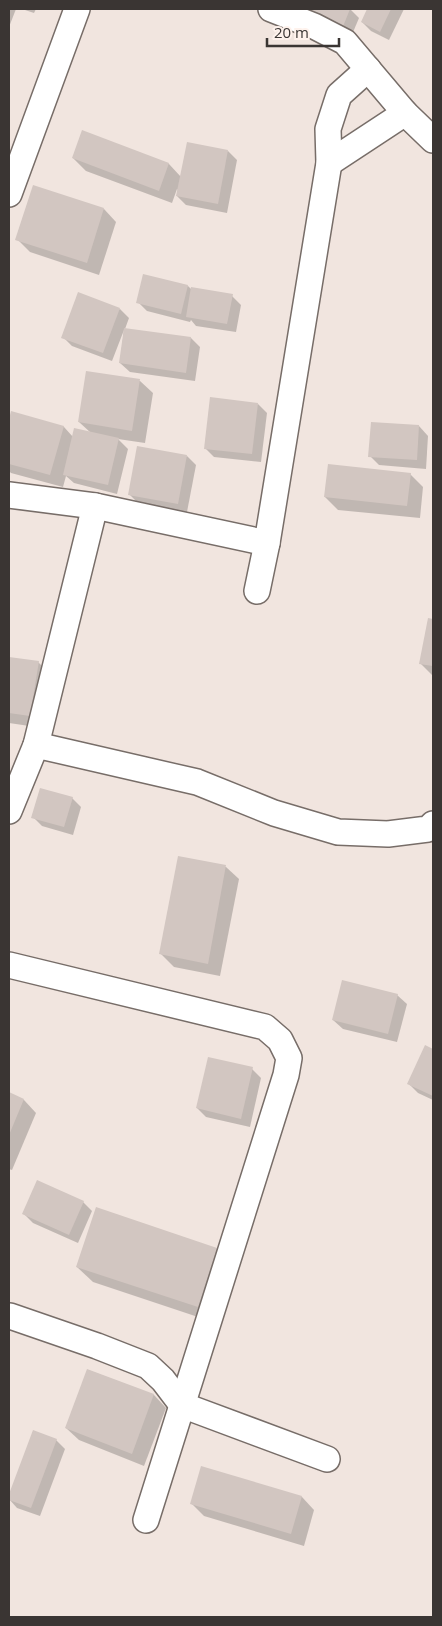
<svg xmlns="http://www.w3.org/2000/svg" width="442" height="1626" font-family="'Open Sans',sans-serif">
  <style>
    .shadow { fill: #0003 }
    .building { fill: #d2c6c1 }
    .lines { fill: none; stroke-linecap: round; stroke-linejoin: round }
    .street-casing { stroke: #776d68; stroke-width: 28 }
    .street { stroke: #fff; stroke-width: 25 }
  </style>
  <rect width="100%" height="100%" fill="#f1e5df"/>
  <g class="shadow">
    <polygon points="9,9 16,9 9,27"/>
    <polygon points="22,9 36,9 34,13"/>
    <polygon points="296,9 350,9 359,18 351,37"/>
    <polygon points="369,9 404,9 389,40 371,31 362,22"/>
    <polygon points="83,132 169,164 181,177 228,151 237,160 227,213 186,205 177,196 178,190 177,189 172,203 86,171 73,158"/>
    <polygon points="104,209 116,222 99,275 30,252 17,239"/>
    <polygon points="188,286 192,290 232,296 241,305 236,332 196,326 191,320 190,322 147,311 138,302"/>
    <polygon points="120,309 129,318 125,329 191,338 200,347 195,381 130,372 120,363 124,330 112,361 72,346 63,337"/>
    <polygon points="87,372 140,381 153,393 145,443 118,439 128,449 117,494 74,483 66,476 63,487 11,473 9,471 9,423 12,413 64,427 73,437 91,433 79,422"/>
    <polygon points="258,404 267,413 261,462 214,457 205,448"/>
    <polygon points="419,426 428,436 426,469 379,465 370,456"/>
    <polygon points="187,456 196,465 187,512 138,503 129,494"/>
    <polygon points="410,474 423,487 420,518 338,510 325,497"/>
    <polygon points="429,619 433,620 433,676 420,663"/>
    <polygon points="9,658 38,662 51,675 43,728 9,723"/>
    <polygon points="72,798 81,807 73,835 42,826 33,817"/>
    <polygon points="179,858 226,867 239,879 220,976 174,967 161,954"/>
    <polygon points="397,995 407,1004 397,1042 343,1029 333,1020"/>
    <polygon points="425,1047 433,1050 433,1100 418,1093 409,1084"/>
    <polygon points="252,1069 261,1078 250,1127 206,1117 197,1108"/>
    <polygon points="9,1094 24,1100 36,1113 12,1170 9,1169"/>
    <polygon points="83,1202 92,1211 78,1243 33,1223 24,1214"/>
    <polygon points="217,1249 232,1264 213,1322 93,1282 77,1267"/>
    <polygon points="88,1370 154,1395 166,1408 144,1466 79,1440 66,1428"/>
    <polygon points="33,1432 56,1440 65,1449 40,1516 17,1508 9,1499"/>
    <polygon points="302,1497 314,1510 304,1546 204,1516 191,1503"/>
  </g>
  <g class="building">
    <polygon points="295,9 350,9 342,29"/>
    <polygon points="367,9 391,9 380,32 361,22"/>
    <polygon points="82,130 169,163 159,191 72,158"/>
    <polygon points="187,142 228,150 218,204 176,196"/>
    <polygon points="33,185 104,208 87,263 15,240"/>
    <polygon points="143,274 188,285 181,314 136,303"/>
    <polygon points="191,287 233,294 227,324 186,317"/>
    <polygon points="78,292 120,308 103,353 61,338"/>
    <polygon points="124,328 191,337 186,373 119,363"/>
    <polygon points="86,371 140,379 132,431 78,422"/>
    <polygon points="210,397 258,403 252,454 204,449"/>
    <polygon points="11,411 64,426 50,475 9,464 9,419"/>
    <polygon points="371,422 419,425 417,460 368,457"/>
    <polygon points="74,428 119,438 108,485 63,475"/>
    <polygon points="137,446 187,455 178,504 128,495"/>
    <polygon points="328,464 411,473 407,506 324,497"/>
    <polygon points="428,618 433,619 433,666 419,664"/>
    <polygon points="9,657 39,661 30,716 9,713"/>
    <polygon points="40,788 73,797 64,827 31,818"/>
    <polygon points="178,856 226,865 208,964 159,954"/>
    <polygon points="342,980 398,994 388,1034 332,1020"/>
    <polygon points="425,1045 433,1049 433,1096 407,1084"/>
    <polygon points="208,1057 253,1067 241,1119 196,1108"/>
    <polygon points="9,1092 24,1099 9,1135"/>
    <polygon points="37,1180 84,1201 69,1235 22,1214"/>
    <polygon points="96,1207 217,1248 198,1307 76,1267"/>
    <polygon points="87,1369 154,1394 132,1454 65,1428"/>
    <polygon points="33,1430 57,1439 31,1508 9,1500 9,1494"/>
    <polygon points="201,1466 302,1496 291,1534 190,1504"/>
  </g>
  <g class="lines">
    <defs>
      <g id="street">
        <polyline points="271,9 314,26 345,42 405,113 433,140"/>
        <polyline points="329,163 405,113"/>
        <polyline points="9,194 77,9"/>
        <polyline points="9,495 95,506 267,543"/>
        <polyline points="257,591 267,543 329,163 328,129 339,95 368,69"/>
        <polyline points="36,745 197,782 274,813 338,832 388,834 428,829 433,824"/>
        <polyline points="9,811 36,745 95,506"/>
        <polyline points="9,965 265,1027 280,1040 289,1058 286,1075 146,1520"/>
        <polyline points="10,1316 97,1346 148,1366 163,1380 182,1405 327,1459"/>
      </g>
    </defs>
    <use href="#street" class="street-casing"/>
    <use href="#street" class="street"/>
  </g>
  <rect width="442" height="1626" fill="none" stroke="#3a3533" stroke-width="20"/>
  <path d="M267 38v8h72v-8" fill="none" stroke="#3a3533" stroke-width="2.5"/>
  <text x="274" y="38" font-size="15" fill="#3a3533" stroke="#fef2ec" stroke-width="4" paint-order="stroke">20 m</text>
</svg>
